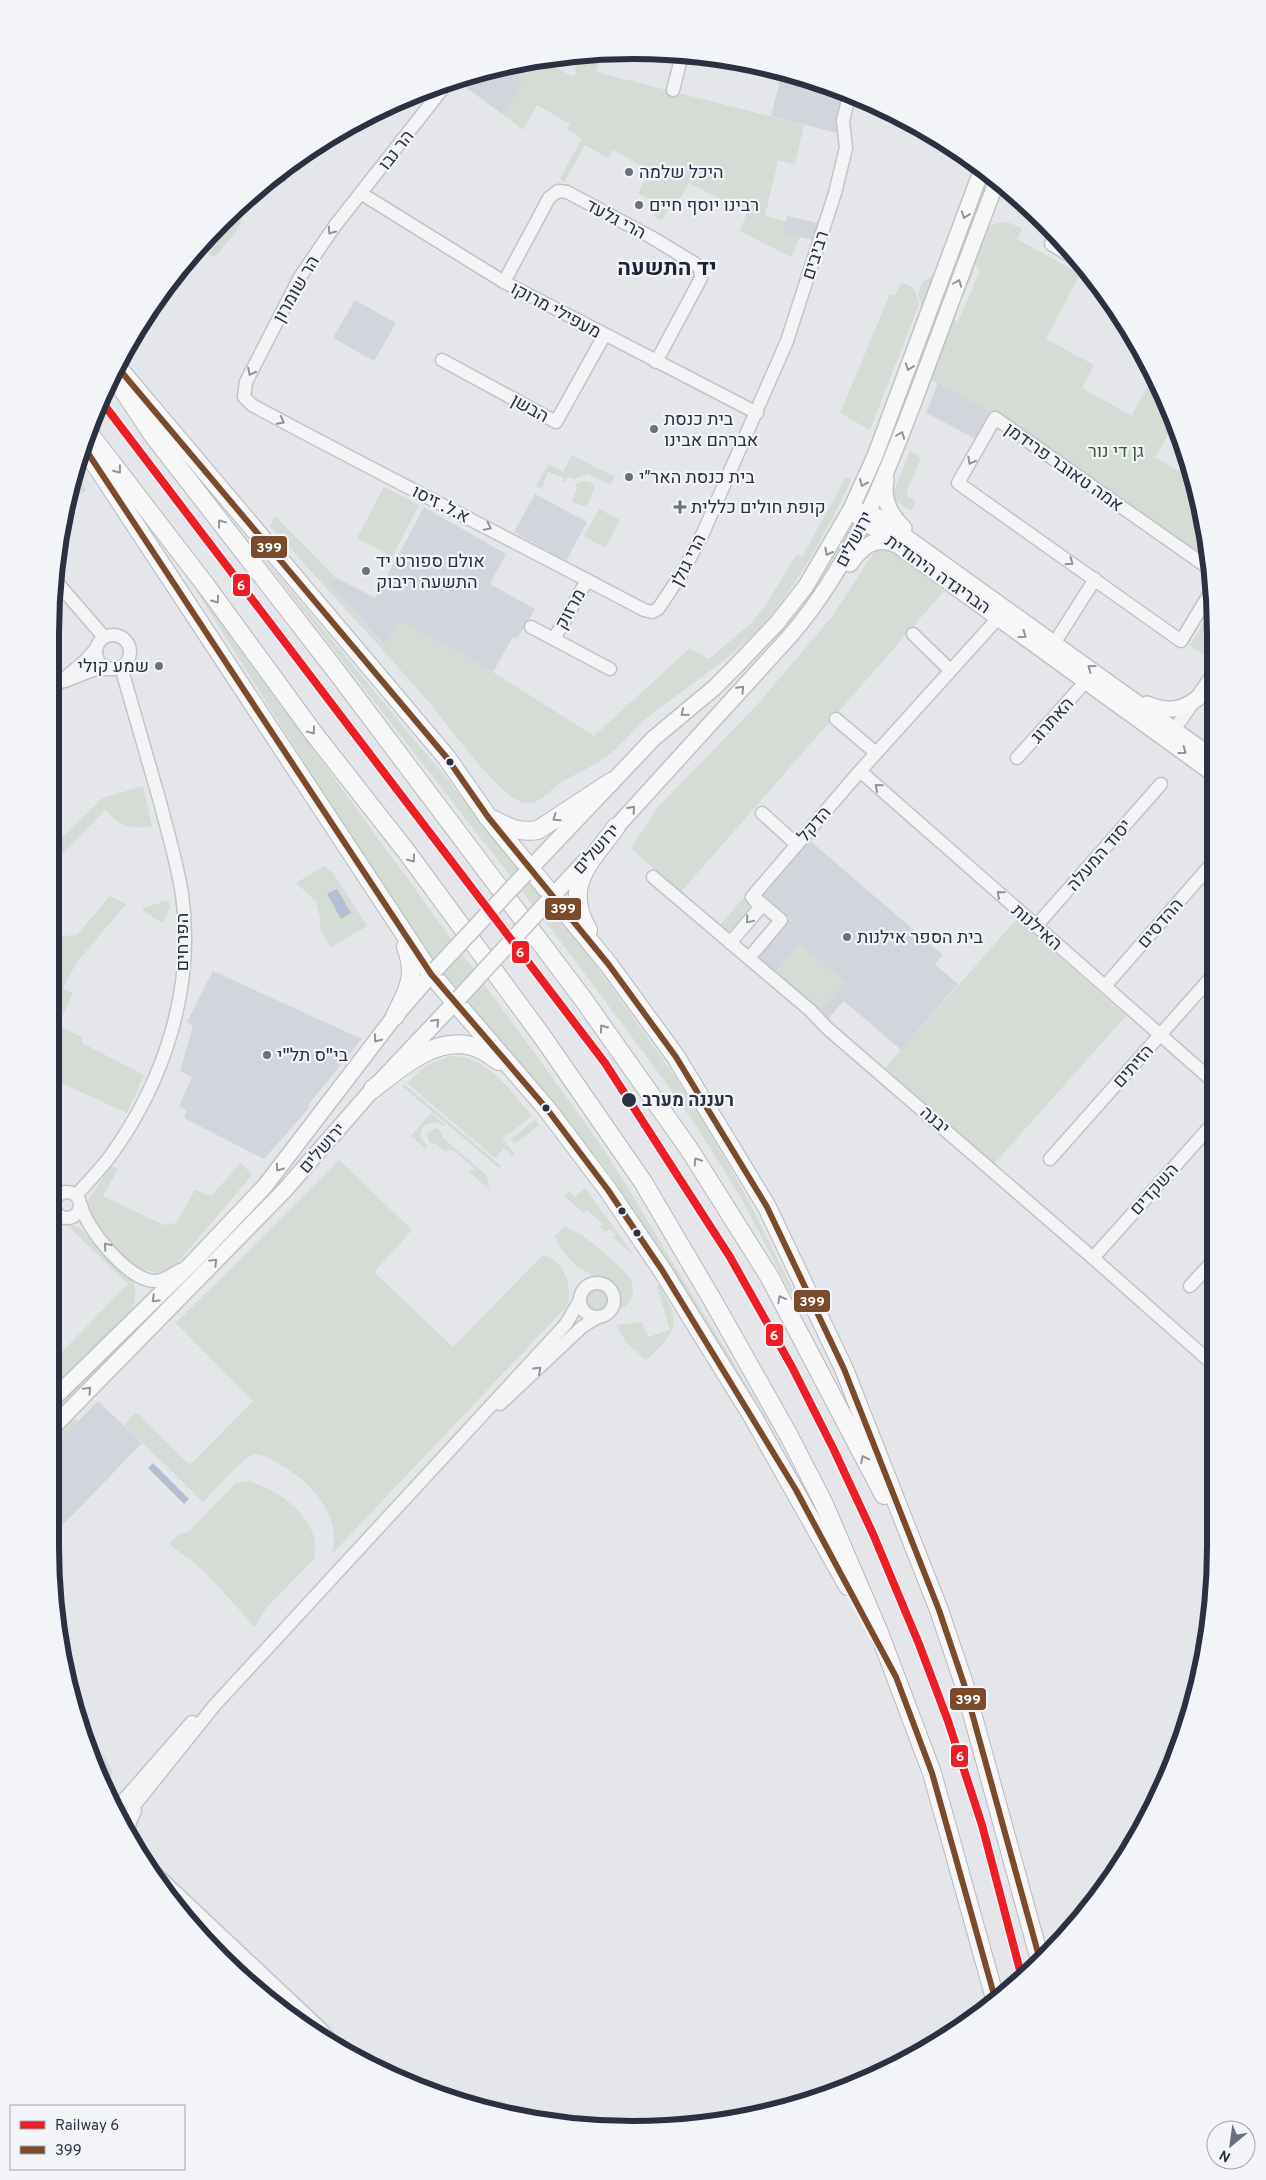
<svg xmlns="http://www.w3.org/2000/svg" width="1266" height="2180" font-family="Overpass,Heebo,sans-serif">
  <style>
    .built { fill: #d3d5dc }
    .green { fill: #d4dcd5 }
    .water { fill: #b5bfd2 }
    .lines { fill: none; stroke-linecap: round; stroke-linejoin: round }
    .minor-casing { stroke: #c2c4c7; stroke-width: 15 }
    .major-casing { stroke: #c1c3c6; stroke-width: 18 }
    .highway-casing { stroke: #b7b9be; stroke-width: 20 }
    .minor { stroke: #f4f4f6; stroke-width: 12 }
    .major { stroke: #f7f7f8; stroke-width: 15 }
    .highway { stroke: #f7f7f8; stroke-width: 18 }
    .major-bridge-casing { stroke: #c1c3c6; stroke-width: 18; stroke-linecap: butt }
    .major-bridge { stroke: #f7f7f8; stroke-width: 15 }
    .bus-1-casing { stroke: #f3f4f8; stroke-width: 10 }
    .bus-1 { stroke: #7a4b2a; stroke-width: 6 }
    .rail-1-casing { stroke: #f3f4f8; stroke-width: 11 }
    .rail-1 { stroke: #ed1d26; stroke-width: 8 }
    .oneway { stroke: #92949d }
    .oneway2 { stroke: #90929c }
    .poi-dot { fill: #6c707c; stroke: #f3f4f8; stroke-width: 2 }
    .bus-dot { fill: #2c3142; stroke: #f3f4f8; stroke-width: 2 }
    .labels { text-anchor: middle; stroke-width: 4.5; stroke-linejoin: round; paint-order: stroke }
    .street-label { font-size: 18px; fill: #2c3142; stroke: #f3f4f8 }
    .poi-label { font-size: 18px; fill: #2c3142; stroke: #f3f4f8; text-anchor: start }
    .park-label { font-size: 18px; fill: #3b5c3a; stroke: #f3f4f8 }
    .stop-label { font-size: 18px; font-weight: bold; fill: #2c3142; stroke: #f3f4f8; text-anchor: start }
    .district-label { font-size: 22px; font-weight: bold; fill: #1e2233; stroke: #f3f4f8 }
    .rim { fill: none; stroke: #2c3142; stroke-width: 6 }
    .line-badge { stroke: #f3f4f8; stroke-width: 2 }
    .badge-label { font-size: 14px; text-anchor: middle; font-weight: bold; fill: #fff }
  </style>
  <rect width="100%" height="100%" fill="#e4e6e9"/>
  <g class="built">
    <polygon points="508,64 517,72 522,87 502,114 456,80"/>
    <polygon points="782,72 847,91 837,133 771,116"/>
    <polygon points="787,216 818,223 813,240 783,233"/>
    <polygon points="355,300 396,323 374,361 333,338"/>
    <polygon points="938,383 990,411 976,439 926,413"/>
    <polygon points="535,494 587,522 566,561 514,532"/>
    <polygon points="424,507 506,554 490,584 535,609 517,639 513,637 493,672 452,649 400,663 331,585 335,577 375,598"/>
    <polygon points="808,839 943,955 935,964 958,984 901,1050 844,1001 828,1019 756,957 790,918 761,893"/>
    <polygon points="213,971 362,1039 308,1105 310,1107 264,1159 184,1118 187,1110 179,1106 192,1077 180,1071 193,1026 187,1022"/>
    <polygon points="98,1401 142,1443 55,1533 54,1446"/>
  </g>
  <g class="green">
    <polygon points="602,53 596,72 804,125 795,164 778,160 765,216 786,221 783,233 800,237 791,257 740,231 747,212 689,183 678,202 673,200 662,220 653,216 659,205 638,193 649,170 613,150 608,158 585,145 564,183 560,179 582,138 567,130 570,124 537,105 523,130 502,114 522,87 518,84 520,81 517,72 508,64 538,59 572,76 576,74 575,65 580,55"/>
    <polygon points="257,191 235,233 215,257 209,254 204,242 221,221"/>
    <polygon points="1007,222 1022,228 1017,239 1080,274 1046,339 1094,365 1082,388 1132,416 1147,387 1163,396 1175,423 1155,457 1192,479 1197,506 1194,511 1199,514 1209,565 996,415 930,379 970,268 974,272 953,318 958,322 980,271 974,263 989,226 996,223"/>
    <polygon points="934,275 922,305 918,294 923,282"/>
    <path d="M901,283C915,286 916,291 919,304L870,430L840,413L890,294L895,296Z"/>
    <polygon points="910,451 921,458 907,490 908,496 916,502 911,511 896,501 893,494"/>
    <polygon points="572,455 615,477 610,485 588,474 574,479 568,477 566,482 563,481 564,478 548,472 542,488 536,487 548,464 563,472"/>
    <polygon points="75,476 87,490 70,502"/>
    <path d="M846,477L851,480C829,527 804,574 771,615C738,655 694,682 653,713C635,726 622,747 603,759C589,769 572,775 559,784C547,792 539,807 522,802C498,796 446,722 427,700C376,641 322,584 270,526L275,516L335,577L331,585L384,646L399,620L493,672L594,736L690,648L709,659L750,624L763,609L797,554L802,557Z"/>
    <polygon points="583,481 590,482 595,486 588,504 584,506 572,502 577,487 575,485"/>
    <polygon points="384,487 419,505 392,557 357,538"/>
    <polygon points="599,509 620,520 605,548 584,536"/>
    <polygon points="236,524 561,917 672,1072 702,1119 745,1194 801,1306 802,1314 741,1198 695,1124 664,1080 546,922"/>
    <polygon points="877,548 892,552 944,591 680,893 631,848 659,806 756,706 831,618"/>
    <polygon points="187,576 586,1124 615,1167 776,1433 609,1173 424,953"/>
    <polygon points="1215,605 1215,661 1214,662 1190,645"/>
    <path d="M143,786L152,826C128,830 123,827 105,810L52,865V847L103,798Z"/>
    <polygon points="324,866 333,873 367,926 331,947 320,929 320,917 316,901 296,883"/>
    <polygon points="747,894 754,907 730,937 718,927"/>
    <polygon points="110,896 126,904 77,962 63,988 73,993 58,1025 83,1038 82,1043 144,1075 127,1113 57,1081 53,1084 52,928 62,936 77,935"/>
    <polygon points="165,901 169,902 170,909 162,923 141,909"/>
    <polygon points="1017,919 1126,1016 994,1164 885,1068"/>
    <polygon points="800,943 846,982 821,1010 776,971"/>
    <path d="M449,1056C487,1055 509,1089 532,1116L502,1139L515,1153L512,1156L504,1148L495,1158L407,1083L426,1066Z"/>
    <polygon points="404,1084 501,1166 499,1168 402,1086"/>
    <polygon points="431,1113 446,1126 434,1122 423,1126 420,1137 428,1147 426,1149 411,1136"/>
    <polygon points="535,1119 539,1125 515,1144 511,1139"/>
    <polygon points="436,1128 441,1131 443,1138 487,1176 490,1190 468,1171 476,1170 453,1150 445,1152 436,1144 429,1142 427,1133"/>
    <path d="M339,1160L412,1230L374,1272L453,1347L542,1256C563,1256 575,1291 566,1307L332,1554C342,1515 312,1483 281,1465C273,1460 262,1453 253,1455C243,1457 212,1493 203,1502L124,1425L135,1413H137L190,1465L253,1401L176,1323Z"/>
    <polygon points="241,1163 252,1175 179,1261 168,1269 157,1273 134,1267 91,1222 87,1208 89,1199 111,1166 118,1169 103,1196 164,1225 176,1223 195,1190 211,1196"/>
    <polygon points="275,1182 281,1187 54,1414 54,1407"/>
    <polygon points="585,1188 633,1254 613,1238 616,1235 609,1229 606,1232 600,1227 603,1224 587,1210 584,1213 564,1196 569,1191 575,1197"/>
    <path d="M65,1223L78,1227L83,1231L133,1282C137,1294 136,1304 128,1314L54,1386V1360L128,1284Z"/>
    <path d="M564,1227C576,1227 628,1270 632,1283C634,1289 633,1296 629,1302C626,1307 622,1309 616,1310L619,1299L614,1286L606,1279L592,1275L575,1265L559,1246L555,1236Z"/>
    <path d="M659,1285C682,1321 678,1332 646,1360L626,1342L616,1325L642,1322L648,1337L670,1330L657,1286Z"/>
    <circle cx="597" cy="1300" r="11"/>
    <polygon points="72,1416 78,1422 54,1446 54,1433"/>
    <path d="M248,1481C280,1490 323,1520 314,1559L266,1608L255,1627L205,1572L169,1544L179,1534L188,1532L236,1483Z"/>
    <polygon points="91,1736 113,1771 110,1779 98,1775 92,1762"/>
    <polygon points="154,1875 330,2044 309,2032 289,2015 167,1896"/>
  </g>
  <g class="water">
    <polygon points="337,889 351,913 341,919 327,894"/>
    <polygon points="153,1463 189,1499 184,1504 148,1468"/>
  </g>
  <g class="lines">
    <defs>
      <g id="minor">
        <path d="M447,83L334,227L300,277L246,382L244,397L252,405C382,475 514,541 644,610L652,612L658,609L682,573L703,533L787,341L835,193L846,148L843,121L850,92"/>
        <polyline points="673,90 682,55"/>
        <polyline points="280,176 285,168"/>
        <polyline points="362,194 504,282 757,413"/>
        <polyline points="1056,234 1051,244 1074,258"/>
        <polyline points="504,282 549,198 558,191 567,192 651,237 694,263 700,268 701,278 656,362"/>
        <polyline points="442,360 556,422 604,336"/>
        <polyline points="1210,569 995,418 958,483 1181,641 1213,588"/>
        <polyline points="54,579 104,637"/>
        <polyline points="531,627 610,669"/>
        <polyline points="913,634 950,670"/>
        <circle cx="113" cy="652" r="17"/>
        <polyline points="554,639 587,580"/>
        <polyline points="1055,642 1095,579"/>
        <polyline points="65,681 93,670 109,669"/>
        <polyline points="52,689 87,659 97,647"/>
        <polyline points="836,719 876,753"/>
        <polyline points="1169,737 1215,671"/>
        <polyline points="1017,758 1086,681"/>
        <polyline points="860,771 1215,1083"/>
        <polyline points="762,813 796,844"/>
        <polyline points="653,877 811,1011 827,1028 1093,1258 1215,1366"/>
        <polyline points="1036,926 1161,784"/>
        <polyline points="730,943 758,910 759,906 752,897 860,771 999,617"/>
        <polyline points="749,958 781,920 754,897"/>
        <polyline points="1105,986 1215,860"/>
        <polyline points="1050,1159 1215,973"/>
        <circle cx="67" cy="1205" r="13"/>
        <path d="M76,1195C88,1182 101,1169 111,1155C165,1080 195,987 182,894C177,863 168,833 160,802C147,757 134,712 121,667"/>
        <path d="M81,1205C86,1229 129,1281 155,1281C164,1281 173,1274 180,1270"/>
        <polyline points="1093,1258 1215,1121"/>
        <circle cx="597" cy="1300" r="17"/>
        <polyline points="1190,1286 1215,1259"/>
        <polyline points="500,1404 582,1327 598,1317"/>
        <polyline points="114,1811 192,1722"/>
        <polyline points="121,1822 214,1706 566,1324 580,1300"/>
        <polyline points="130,1837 129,1824 135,1811"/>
        <polyline points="148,1866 319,2027 338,2048"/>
      </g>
      <g id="major">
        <path d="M886,480C882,500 890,515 904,528"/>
        <polyline points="860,511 876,516 892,527 1215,759"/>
        <polyline points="857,516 1215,775"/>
        <path d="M850,564C862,547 874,536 895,544"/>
        <path d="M1147,704C1167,712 1181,711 1198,698"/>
        <path d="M609,835L790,636C852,564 886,476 919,388C945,319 970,250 997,181"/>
        <polyline points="525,874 654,738 714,688 735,667 777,623 806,586 851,509 875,456 982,169"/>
        <polyline points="548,901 587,859"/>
        <polyline points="54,1398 191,1264 265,1186 395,1016 435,970"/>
        <polyline points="54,1426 283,1192 373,1089 459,998"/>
      </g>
      <g id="highway">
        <polyline points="119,369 447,758 488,817 609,965 676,1057 767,1207 844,1369 939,1610 964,1684 1040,1960"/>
        <polyline points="119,384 153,435 336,671 583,999 689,1149 769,1276 884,1495"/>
        <polyline points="88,432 207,587 315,735 406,851 544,1039 643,1182 713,1301 788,1434 823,1502 878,1630 932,1773 996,2002"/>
        <polyline points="82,444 431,974 547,1109 608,1190 662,1270 753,1417 848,1586"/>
        <path d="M494,820C509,828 520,833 538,830L611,782"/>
        <path d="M588,930C562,885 590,863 616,827"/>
        <path d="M395,1016C408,990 417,976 406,947"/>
        <path d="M373,1089C399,1069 435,1036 471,1046C481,1048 490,1055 499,1061"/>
      </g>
    </defs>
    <use href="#minor" class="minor-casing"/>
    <use href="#major" class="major-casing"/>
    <use href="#highway" class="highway-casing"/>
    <use href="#minor" class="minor"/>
    <use href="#major" class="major"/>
    <use href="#highway" class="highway"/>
    <defs>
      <g id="major-bridge">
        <polyline points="435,970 525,874"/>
        <polyline points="459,998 548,901"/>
      </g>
    </defs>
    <use href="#major-bridge" class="major-bridge-casing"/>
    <use href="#major-bridge" class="major-bridge"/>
    <defs>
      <g id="bus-1">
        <polyline points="119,369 447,758 488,817 609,965 676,1057 767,1207 844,1369 939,1610 964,1684 1040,1960"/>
        <polyline points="82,444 431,974 547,1109 608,1190 662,1270 796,1490 896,1677 932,1773 996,2002"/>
      </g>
    </defs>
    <use href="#bus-1" class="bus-1-casing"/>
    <use href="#bus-1" class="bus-1"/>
    <defs>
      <polyline id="rail-1" points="102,402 605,1063 730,1257 792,1367 834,1450 873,1534 919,1644 948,1721 982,1825 1022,1978"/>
    </defs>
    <use href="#rail-1" class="rail-1-casing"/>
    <use href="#rail-1" class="rail-1"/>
  </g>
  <defs><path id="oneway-chevron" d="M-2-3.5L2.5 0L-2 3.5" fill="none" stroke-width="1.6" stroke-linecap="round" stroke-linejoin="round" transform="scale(1.25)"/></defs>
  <g class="oneway">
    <use href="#oneway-chevron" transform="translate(965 215) rotate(110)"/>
    <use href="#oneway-chevron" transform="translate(958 283) rotate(-69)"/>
    <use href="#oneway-chevron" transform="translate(909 367) rotate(110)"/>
    <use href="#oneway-chevron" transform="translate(901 435) rotate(-69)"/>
    <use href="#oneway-chevron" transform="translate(118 470) rotate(52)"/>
    <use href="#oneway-chevron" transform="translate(863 483) rotate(114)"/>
    <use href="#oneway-chevron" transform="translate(221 523) rotate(-127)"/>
    <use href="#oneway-chevron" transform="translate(828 552) rotate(120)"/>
    <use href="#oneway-chevron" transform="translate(216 600) rotate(54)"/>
    <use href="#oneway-chevron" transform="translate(1023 635) rotate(36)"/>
    <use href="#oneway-chevron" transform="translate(1091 668) rotate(-144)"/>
    <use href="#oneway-chevron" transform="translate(741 689) rotate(-47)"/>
    <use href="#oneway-chevron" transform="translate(684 713) rotate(140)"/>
    <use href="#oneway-chevron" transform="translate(312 731) rotate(53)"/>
    <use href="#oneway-chevron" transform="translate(1183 751) rotate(37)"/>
    <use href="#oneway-chevron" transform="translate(632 809) rotate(-48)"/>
    <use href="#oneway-chevron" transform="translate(556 818) rotate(145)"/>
    <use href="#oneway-chevron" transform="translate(412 859) rotate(53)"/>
    <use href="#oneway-chevron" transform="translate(436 1022) rotate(-47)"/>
    <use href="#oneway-chevron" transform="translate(603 1028) rotate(-126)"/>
    <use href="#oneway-chevron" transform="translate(377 1039) rotate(127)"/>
    <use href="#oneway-chevron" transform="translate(697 1161) rotate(-123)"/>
    <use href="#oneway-chevron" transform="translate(279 1168) rotate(125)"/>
    <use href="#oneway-chevron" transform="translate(214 1262) rotate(-45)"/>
    <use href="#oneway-chevron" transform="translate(155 1299) rotate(136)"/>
    <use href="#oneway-chevron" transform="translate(781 1299) rotate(-118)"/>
    <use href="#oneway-chevron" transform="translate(88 1390) rotate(-47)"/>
    <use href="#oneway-chevron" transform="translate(864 1459) rotate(-117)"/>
  </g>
  <g class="oneway2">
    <use href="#oneway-chevron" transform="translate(331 231) rotate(125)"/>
    <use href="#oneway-chevron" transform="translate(251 372) rotate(117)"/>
    <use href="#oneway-chevron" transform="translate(281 421) rotate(28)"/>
    <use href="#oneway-chevron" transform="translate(971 461) rotate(119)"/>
    <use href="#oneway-chevron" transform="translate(488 527) rotate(26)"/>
    <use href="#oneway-chevron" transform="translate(1070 562) rotate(35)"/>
    <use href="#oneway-chevron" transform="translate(878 787) rotate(-139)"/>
    <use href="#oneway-chevron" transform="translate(1000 894) rotate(-139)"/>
    <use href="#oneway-chevron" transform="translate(749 920) rotate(130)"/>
    <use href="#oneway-chevron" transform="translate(107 1246) rotate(-130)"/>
    <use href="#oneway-chevron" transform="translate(538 1370) rotate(-43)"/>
  </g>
  <g class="poi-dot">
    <circle cx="629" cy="172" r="5"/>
    <circle cx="639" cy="205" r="5"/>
    <circle cx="654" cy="429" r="5"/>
    <circle cx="629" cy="477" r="5"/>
    <path d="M677.5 499.5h5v5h5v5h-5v5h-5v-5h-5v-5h5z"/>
    <circle cx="366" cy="571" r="5"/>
    <circle cx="159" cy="666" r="5"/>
    <circle cx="847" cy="937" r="5"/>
    <circle cx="267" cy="1055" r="5"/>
  </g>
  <g class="bus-dot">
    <circle cx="450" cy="762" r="4.5"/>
    <circle cx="629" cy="1100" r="8"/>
    <circle cx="546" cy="1108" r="4.5"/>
    <circle cx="622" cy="1211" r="4.5"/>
    <circle cx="637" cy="1233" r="4.5"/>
  </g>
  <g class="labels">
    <g class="street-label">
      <text transform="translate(396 150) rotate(-52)" y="6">הר נבו</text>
      <text transform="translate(616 219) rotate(28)" y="6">הרי גלעד</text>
      <text transform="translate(815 255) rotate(-72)" y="6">רביבים</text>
      <text transform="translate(296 289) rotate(-60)" y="6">הר שומרון</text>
      <text transform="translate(556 310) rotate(28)" y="6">מעפילי מרוקו</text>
      <text transform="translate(530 408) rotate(29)" y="6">הבשן</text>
      <text transform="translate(1064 467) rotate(35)" y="6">אמה טאובר פרידמן</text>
      <text transform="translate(441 504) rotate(27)" y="6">א.ל. זיסו</text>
      <text transform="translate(854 539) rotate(-62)" y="6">ירושלים</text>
      <text transform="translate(688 560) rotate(-63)" y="6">הרי גולן</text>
      <text transform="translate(938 574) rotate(35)" y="6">הבריגדה היהודית</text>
      <text transform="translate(570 609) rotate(-61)" y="6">מרזוק</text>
      <text transform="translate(1052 720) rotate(-48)" y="6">האתרוג</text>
      <text transform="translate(814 824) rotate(-49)" y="6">הדקל</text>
      <text transform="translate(596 849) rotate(-48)" y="6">ירושלים</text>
      <text transform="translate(1099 855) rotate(-49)" y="6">יסוד המעלה</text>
      <text transform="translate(1160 923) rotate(-49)" y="6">ההדסים</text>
      <text transform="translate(1037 927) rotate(41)" y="6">האילנות</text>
      <text transform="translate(182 942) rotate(-90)" y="6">הפרחים</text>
      <text transform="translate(1133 1066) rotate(-48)" y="6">הזיתים</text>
      <text transform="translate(935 1120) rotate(41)" y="6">יבנה</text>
      <text transform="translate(322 1148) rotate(-49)" y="6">ירושלים</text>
      <text transform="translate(1154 1189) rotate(-48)" y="6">השקדים</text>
    </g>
    <g class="poi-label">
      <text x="639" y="178">היכל שלמה</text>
      <text x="649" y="211">רבינו יוסף חיים</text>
      <text x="664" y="425">בית כנסת<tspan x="664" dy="21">אברהם אבינו</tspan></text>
      <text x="639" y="483">בית כנסת האר״י</text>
      <text x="691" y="513">קופת חולים כללית</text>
      <text x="376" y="567">אולם ספורט יד<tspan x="376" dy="21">התשעה ריבוק</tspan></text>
      <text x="149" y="672" text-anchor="end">שמע קולי</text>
      <text x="857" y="943">בית הספר אילנות</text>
      <text x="277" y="1061">בי"ס תל"י</text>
    </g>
    <g class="park-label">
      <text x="1116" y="457">גן די נור</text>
    </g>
    <g class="stop-label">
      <text x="642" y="1106">רעננה מערב</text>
    </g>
    <g class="district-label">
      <text x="667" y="275">יד התשעה</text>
    </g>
  </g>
  <path d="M0 0H1266V2180H0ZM633 59H633A574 574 0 0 1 1207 633V1547A574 574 0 0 1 633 2121H633A574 574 0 0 1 59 1547V633A574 574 0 0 1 633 59Z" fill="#f3f4f8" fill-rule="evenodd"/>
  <path class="rim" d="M633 59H633A574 574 0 0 1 1207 633V1547A574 574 0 0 1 633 2121H633A574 574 0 0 1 59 1547V633A574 574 0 0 1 633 59Z"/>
  <g class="line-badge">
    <rect x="250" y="535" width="38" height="24" rx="5" fill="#7a4b2a"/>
    <rect x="232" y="573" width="19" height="24" rx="5" fill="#ed1d26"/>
    <rect x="544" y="897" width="38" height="24" rx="5" fill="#7a4b2a"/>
    <rect x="511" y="940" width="19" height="24" rx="5" fill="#ed1d26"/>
    <rect x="793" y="1289" width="38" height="24" rx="5" fill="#7a4b2a"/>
    <rect x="765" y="1323" width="19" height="24" rx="5" fill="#ed1d26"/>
    <rect x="949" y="1687" width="38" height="24" rx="5" fill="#7a4b2a"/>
    <rect x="950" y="1744" width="19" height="24" rx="5" fill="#ed1d26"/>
  </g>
  <g class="badge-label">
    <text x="269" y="552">399</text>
    <text x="241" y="590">6</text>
    <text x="563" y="913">399</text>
    <text x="520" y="957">6</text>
    <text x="812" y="1306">399</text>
    <text x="774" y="1340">6</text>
    <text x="968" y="1704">399</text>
    <text x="960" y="1761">6</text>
  </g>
  <rect x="10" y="2105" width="175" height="65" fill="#f3f4f8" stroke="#a3a6af"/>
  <rect x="20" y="2121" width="25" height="8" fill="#ed1d26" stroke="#a3a6af"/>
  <text x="55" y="2130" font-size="15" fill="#2c3142">Railway 6</text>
  <rect x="20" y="2146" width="25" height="8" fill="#7a4b2a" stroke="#a3a6af"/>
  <text x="55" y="2155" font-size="15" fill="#2c3142">399</text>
  <g transform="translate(1231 2145) rotate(209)"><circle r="24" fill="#f3f4f8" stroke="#a3a6af"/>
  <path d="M0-4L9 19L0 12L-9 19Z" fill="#6c707c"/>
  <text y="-8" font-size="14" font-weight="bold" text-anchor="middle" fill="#2c3142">N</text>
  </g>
</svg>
